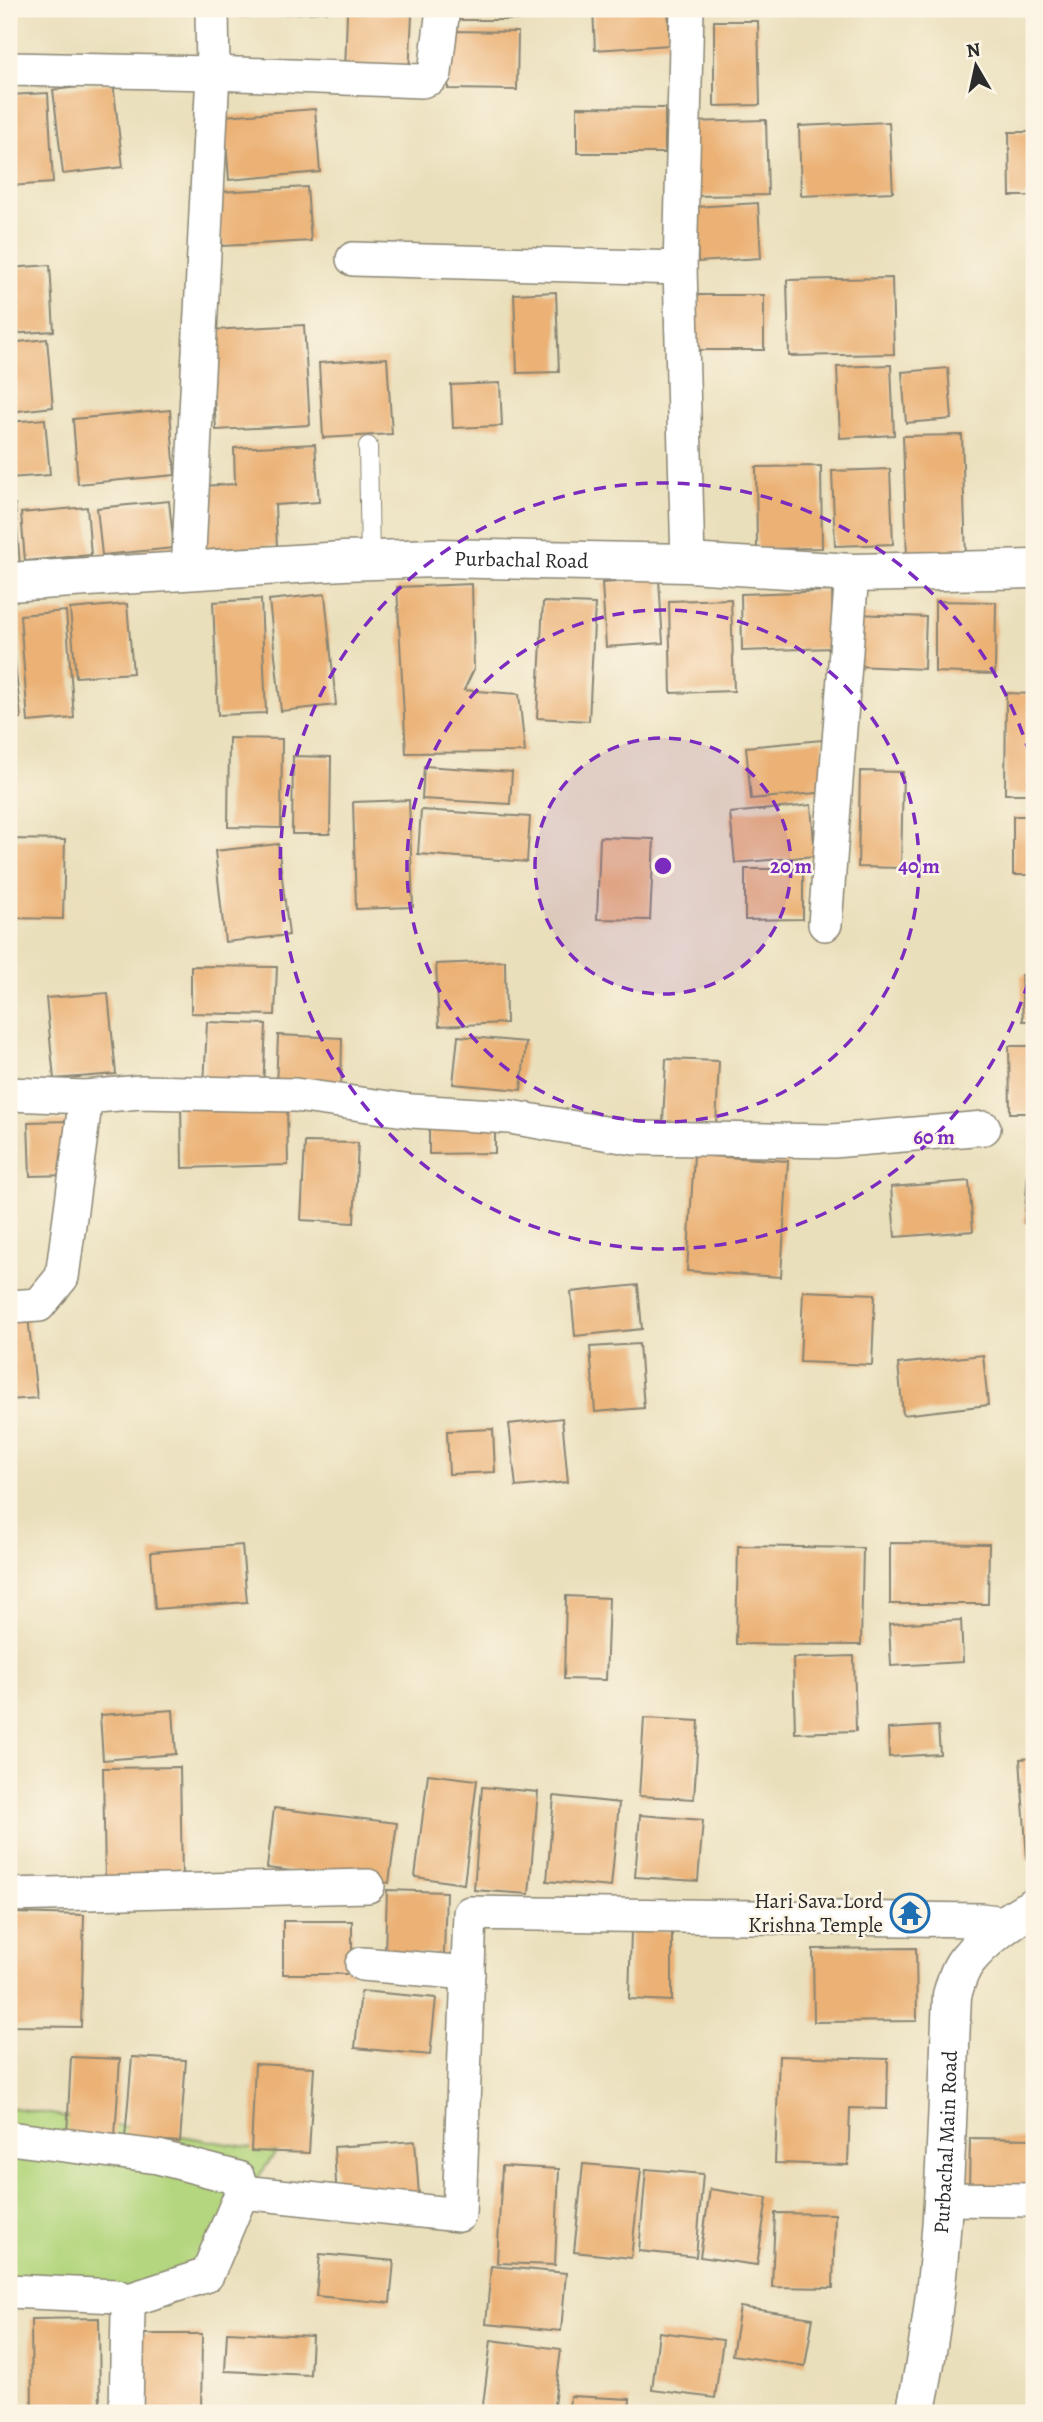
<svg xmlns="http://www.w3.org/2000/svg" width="1043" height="2422" font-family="Alegreya,serif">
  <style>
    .green { fill: #b4d67e; stroke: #708054; stroke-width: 2 }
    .building { fill: #ebb175 }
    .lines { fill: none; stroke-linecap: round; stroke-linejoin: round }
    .service-casing { stroke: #8a8573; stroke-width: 20 }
    .minor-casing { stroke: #8a8573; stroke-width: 36 }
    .tertiary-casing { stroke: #8a8573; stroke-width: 41 }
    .service { stroke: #fff; stroke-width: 18 }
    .minor { stroke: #fff; stroke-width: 33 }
    .tertiary { stroke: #fff; stroke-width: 38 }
    .ring { fill: none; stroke: #7b2cbf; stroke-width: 3.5; stroke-dasharray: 12 9 }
    .labels { text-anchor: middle; stroke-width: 5; stroke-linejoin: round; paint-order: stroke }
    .street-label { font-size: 21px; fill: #2b2b2b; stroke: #fcf5e5 }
    .poi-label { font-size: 21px; fill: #2b2b2b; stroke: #fcf5e5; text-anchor: end }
    .centre { fill: #7b2cbf; stroke: #fcf5e5; stroke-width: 3.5 }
    .ring-label { font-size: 21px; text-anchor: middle; font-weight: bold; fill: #7b2cbf; stroke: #fcf5e5; stroke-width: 5; stroke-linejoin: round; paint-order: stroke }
  </style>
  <rect width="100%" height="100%" fill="#fcf5e5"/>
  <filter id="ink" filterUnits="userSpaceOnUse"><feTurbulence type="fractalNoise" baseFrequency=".0143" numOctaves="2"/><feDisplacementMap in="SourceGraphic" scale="14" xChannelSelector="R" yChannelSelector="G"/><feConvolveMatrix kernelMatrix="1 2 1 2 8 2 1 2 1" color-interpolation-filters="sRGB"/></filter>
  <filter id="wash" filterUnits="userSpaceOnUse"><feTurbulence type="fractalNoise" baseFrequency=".00686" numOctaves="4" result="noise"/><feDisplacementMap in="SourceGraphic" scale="28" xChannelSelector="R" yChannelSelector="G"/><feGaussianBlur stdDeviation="1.57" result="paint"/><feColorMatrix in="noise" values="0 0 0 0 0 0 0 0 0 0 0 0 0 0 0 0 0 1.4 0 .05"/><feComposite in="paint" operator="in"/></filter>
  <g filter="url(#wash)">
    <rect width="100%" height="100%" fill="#eadfbb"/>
    <polygon class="green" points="9,2107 276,2152 166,2306 9,2295"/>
    <g id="blocks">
      <g class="building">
        <polygon points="240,9 335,9 335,11 241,17"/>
        <rect x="456" y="9" width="73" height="11"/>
        <polygon points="593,9 668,9 670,45 595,50"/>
        <polygon points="1001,9 1026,9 1026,13 1001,11"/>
        <polygon points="347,12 412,15 409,75 345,73"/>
        <polygon points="714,21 758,21 760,105 714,106"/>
        <polygon points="450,31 518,32 517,90 448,89"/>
        <polygon points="113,83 123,167 63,174 53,90"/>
        <polygon points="48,93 53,183 9,186 9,95"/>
        <polygon points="577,107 665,108 665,153 577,153"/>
        <polygon points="315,109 320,172 229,180 224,116"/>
        <polygon points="766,120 768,195 690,196 688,122"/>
        <polygon points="889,122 893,192 801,196 799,126"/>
        <polygon points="1009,132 1034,132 1034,196 1010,196"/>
        <polygon points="307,187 311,241 222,246 218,192"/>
        <polygon points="758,203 761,258 698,262 695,207"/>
        <polygon points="50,265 54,331 9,334 9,268"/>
        <polygon points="892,278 894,354 789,356 787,280"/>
        <polygon points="556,292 559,372 517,373 514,294"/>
        <rect x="683" y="295" width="81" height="55"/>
        <polygon points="304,325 310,425 216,430 210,330"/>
        <polygon points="47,339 53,407 9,412 9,343"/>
        <polygon points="387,358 392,434 323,438 319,363"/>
        <polygon points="891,365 894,435 840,438 837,367"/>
        <polygon points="948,368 952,419 906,423 902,372"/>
        <polygon points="500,383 502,426 453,428 451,385"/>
        <polygon points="170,410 175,475 78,484 73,419"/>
        <polygon points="45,419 50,475 9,478 9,422"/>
        <polygon points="962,435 966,558 907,559 903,436"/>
        <polygon points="315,444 319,502 275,505 277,546 206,550 202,486 235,484 234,448"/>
        <polygon points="821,466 822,548 757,549 756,467"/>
        <polygon points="890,469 893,544 835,546 832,471"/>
        <polygon points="169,501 174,548 102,555 97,508"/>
        <polygon points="9,504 15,504 20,565 9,566"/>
        <polygon points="87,507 91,555 25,561 21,513"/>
        <polygon points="659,579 663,643 606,647 602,583"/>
        <polygon points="472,584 474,669 464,690 519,694 525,752 406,753 397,587"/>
        <polygon points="832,591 834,648 742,651 741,594"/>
        <polygon points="325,594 336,705 281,711 269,600"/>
        <polygon points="261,599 266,713 218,715 213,602"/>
        <polygon points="731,599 734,691 671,693 669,601"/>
        <polygon points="935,601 996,602 995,674 935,672"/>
        <polygon points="543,602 595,604 589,721 537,718"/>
        <polygon points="127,604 133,673 76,677 70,609"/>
        <polygon points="66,611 74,718 28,722 20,615"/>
        <polygon points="858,614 926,617 924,669 855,666"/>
        <polygon points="11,627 21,718 9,720 9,628"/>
        <polygon points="1006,693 1034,694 1034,794 1005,794"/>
        <polygon points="229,738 282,739 281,828 228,827"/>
        <polygon points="822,740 827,792 751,799 746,747"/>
        <polygon points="293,756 331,757 330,834 292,834"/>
        <polygon points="424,766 512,772 510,804 422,799"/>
        <polygon points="860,771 903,772 901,868 858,867"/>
        <polygon points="409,800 413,907 356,909 353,802"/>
        <polygon points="811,805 815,856 735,863 730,813"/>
        <polygon points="421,810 530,817 527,862 418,854"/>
        <rect x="1013" y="816" width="21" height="59"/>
        <polygon points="600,837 654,839 650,920 597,919"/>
        <polygon points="9,839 65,840 63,919 9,918"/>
        <polygon points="278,844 289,935 225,942 215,851"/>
        <polygon points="745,869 803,869 803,919 745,920"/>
        <polygon points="505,961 506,1023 439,1026 436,964"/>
        <polygon points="191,966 277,967 275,1015 191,1013"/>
        <polygon points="1034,974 1034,1021 1023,1021 1021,975"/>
        <polygon points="108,993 116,1074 54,1079 46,998"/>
        <polygon points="207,1022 266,1024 263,1089 204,1087"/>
        <polygon points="278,1035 342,1038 341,1092 276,1089"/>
        <polygon points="458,1036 526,1042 521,1090 453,1084"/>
        <polygon points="1009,1046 1034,1046 1034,1113 1010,1113"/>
        <polygon points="666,1059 719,1061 716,1125 663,1123"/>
        <polygon points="287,1099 288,1165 182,1168 181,1101"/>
        <polygon points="69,1121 71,1175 30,1176 28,1122"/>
        <polygon points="429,1121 495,1123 495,1153 429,1154"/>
        <polygon points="9,1131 12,1131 16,1210 9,1210"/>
        <polygon points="1031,1135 1034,1135 1034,1223 1024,1223"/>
        <polygon points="305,1142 358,1143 354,1223 301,1220"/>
        <polygon points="694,1155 788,1161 781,1277 687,1271"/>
        <polygon points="969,1181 973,1231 895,1237 891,1187"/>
        <polygon points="638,1285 642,1329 575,1336 571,1292"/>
        <polygon points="803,1291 875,1294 872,1365 800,1362"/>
        <polygon points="28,1317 37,1398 9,1400 9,1319"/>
        <polygon points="639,1344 644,1408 595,1412 590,1347"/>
        <polygon points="983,1355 988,1405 903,1415 898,1364"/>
        <polygon points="562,1418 568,1482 516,1487 509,1424"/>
        <polygon points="493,1429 495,1472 449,1474 447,1431"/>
        <polygon points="890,1543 989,1544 988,1604 890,1604"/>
        <polygon points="242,1545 247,1602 155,1609 151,1552"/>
        <polygon points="738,1546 863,1548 861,1645 736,1644"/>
        <polygon points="566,1596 609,1598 606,1680 564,1679"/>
        <polygon points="961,1620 963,1662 891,1666 889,1624"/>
        <polygon points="854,1656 856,1731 795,1733 793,1658"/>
        <polygon points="173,1710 176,1754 103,1760 100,1715"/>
        <polygon points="644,1718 699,1721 694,1799 639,1796"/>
        <polygon points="938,1726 940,1754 889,1757 888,1729"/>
        <polygon points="1034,1758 1034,1859 1027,1859 1020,1759"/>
        <polygon points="180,1767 182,1876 105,1877 103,1768"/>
        <polygon points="428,1774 477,1780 464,1884 415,1877"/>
        <polygon points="482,1787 538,1792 529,1894 474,1890"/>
        <polygon points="554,1796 619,1803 611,1887 547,1881"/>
        <polygon points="274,1808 397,1823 389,1883 267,1868"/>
        <polygon points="640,1815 703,1820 698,1881 635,1877"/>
        <polygon points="387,1890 446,1892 444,1954 385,1952"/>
        <polygon points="12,1913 84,1915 81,2027 10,2026"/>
        <rect x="283" y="1921" width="69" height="53"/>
        <polygon points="631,1930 672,1932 672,2001 629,1999"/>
        <polygon points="916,1948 917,2021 814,2022 813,1949"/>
        <polygon points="361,1991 436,1998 430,2055 355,2048"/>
        <polygon points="779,2056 888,2059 887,2109 850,2108 848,2165 775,2163"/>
        <polygon points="71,2057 120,2059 115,2137 67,2134"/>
        <polygon points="132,2057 186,2060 180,2142 125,2138"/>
        <polygon points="255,2064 314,2067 309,2153 251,2151"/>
        <polygon points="970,2138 1034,2139 1034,2190 969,2189"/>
        <polygon points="415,2141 419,2195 337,2200 334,2147"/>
        <polygon points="583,2164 641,2169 631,2258 574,2252"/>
        <polygon points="502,2166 559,2169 555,2265 497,2263"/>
        <polygon points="646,2169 703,2174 696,2257 639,2251"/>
        <polygon points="710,2189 767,2198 757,2265 700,2257"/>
        <polygon points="775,2213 835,2214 833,2288 772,2287"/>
        <polygon points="320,2254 394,2261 390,2303 316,2296"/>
        <polygon points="491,2266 566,2273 561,2331 486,2324"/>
        <polygon points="740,2307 813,2318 805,2366 732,2355"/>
        <polygon points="9,2313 12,2313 14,2391 9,2391"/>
        <polygon points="99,2318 100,2413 32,2413 31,2319"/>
        <polygon points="227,2332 312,2336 310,2375 225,2371"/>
        <polygon points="659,2332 723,2340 715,2398 652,2390"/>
        <polygon points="138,2334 202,2334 201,2413 137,2413"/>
        <polygon points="491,2340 561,2349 553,2413 482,2413"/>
        <polygon points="570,2396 630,2399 629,2413 569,2413"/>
      </g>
    </g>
  </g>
  <g filter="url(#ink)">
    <use href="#blocks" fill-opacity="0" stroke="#8a8573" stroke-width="2"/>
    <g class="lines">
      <defs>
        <polyline id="service" points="368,446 370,560"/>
        <g id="minor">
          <polyline points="687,9 680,268 688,563"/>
          <polyline points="9,69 213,73 422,81 430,78 435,73 443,9"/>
          <polyline points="353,259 680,268"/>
          <polyline points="188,572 213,73 212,9"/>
          <polyline points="825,924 852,573"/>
          <polyline points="9,1094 86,1097 140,1092 295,1095 412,1111 510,1117 634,1138 833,1141 984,1128"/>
          <polyline points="9,1307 39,1305 62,1277 86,1097"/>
          <polyline points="9,1895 368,1886"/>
          <polyline points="362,1964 468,1973"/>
          <polyline points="9,2138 158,2157 238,2178 242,2192"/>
          <polyline points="943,2199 1034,2200"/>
          <polyline points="9,2291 117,2296 126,2301 207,2275 242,2192 459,2215 470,1913 981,1920 1006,1923"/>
          <polyline points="126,2413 128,2310 126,2301"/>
        </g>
        <g id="tertiary">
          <path id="s1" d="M9,582L343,561L436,558L688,563L852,573L1034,569"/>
          <path id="s2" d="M915,2413C946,2277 946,2134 952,1995C956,1982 959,1969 968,1959C984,1939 1012,1918 1034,1907"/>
        </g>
      </defs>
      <use href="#service" class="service-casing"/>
      <use href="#minor" class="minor-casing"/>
      <use href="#tertiary" class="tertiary-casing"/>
      <use href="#service" class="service"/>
      <use href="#minor" class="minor"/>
      <use href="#tertiary" class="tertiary"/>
    </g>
  </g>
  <circle cx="663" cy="866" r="128" fill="#7b2cbf" fill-opacity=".12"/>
  <g class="ring">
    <circle cx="663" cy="866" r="128"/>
    <circle cx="663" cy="866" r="256"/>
    <path d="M1034 962A383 383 0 1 1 1034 770"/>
  </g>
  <defs>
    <symbol id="temple-ring" viewBox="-11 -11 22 22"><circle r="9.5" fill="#fcf5e5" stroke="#1f6fb2" stroke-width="1.5"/><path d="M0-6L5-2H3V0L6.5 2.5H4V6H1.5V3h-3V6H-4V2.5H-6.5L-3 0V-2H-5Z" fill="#1f6fb2"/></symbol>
  </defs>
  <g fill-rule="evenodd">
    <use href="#temple-ring" x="888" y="1891" width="44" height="44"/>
  </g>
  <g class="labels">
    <g class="street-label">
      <text dy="7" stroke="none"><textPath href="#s1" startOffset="513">Purbachal Road</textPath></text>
      <text dy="7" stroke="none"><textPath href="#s2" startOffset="273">Purbachal Main Road</textPath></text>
    </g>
    <g class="poi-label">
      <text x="883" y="1908">Hari Sava.Lord<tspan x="883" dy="24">Krishna Temple</tspan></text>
    </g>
  </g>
  <circle cx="663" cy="866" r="10" class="centre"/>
  <g class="ring-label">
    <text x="791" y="873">20 m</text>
    <text x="919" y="873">40 m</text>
    <text x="934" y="1144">60 m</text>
  </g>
  <rect width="1043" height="2422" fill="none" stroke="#fcf5e5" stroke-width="35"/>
  <g transform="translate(976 66) rotate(351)" stroke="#fcf5e5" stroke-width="5" paint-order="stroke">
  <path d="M0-5L12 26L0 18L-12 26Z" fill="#2b2b2b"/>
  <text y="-10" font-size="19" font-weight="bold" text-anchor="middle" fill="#2b2b2b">N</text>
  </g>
</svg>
